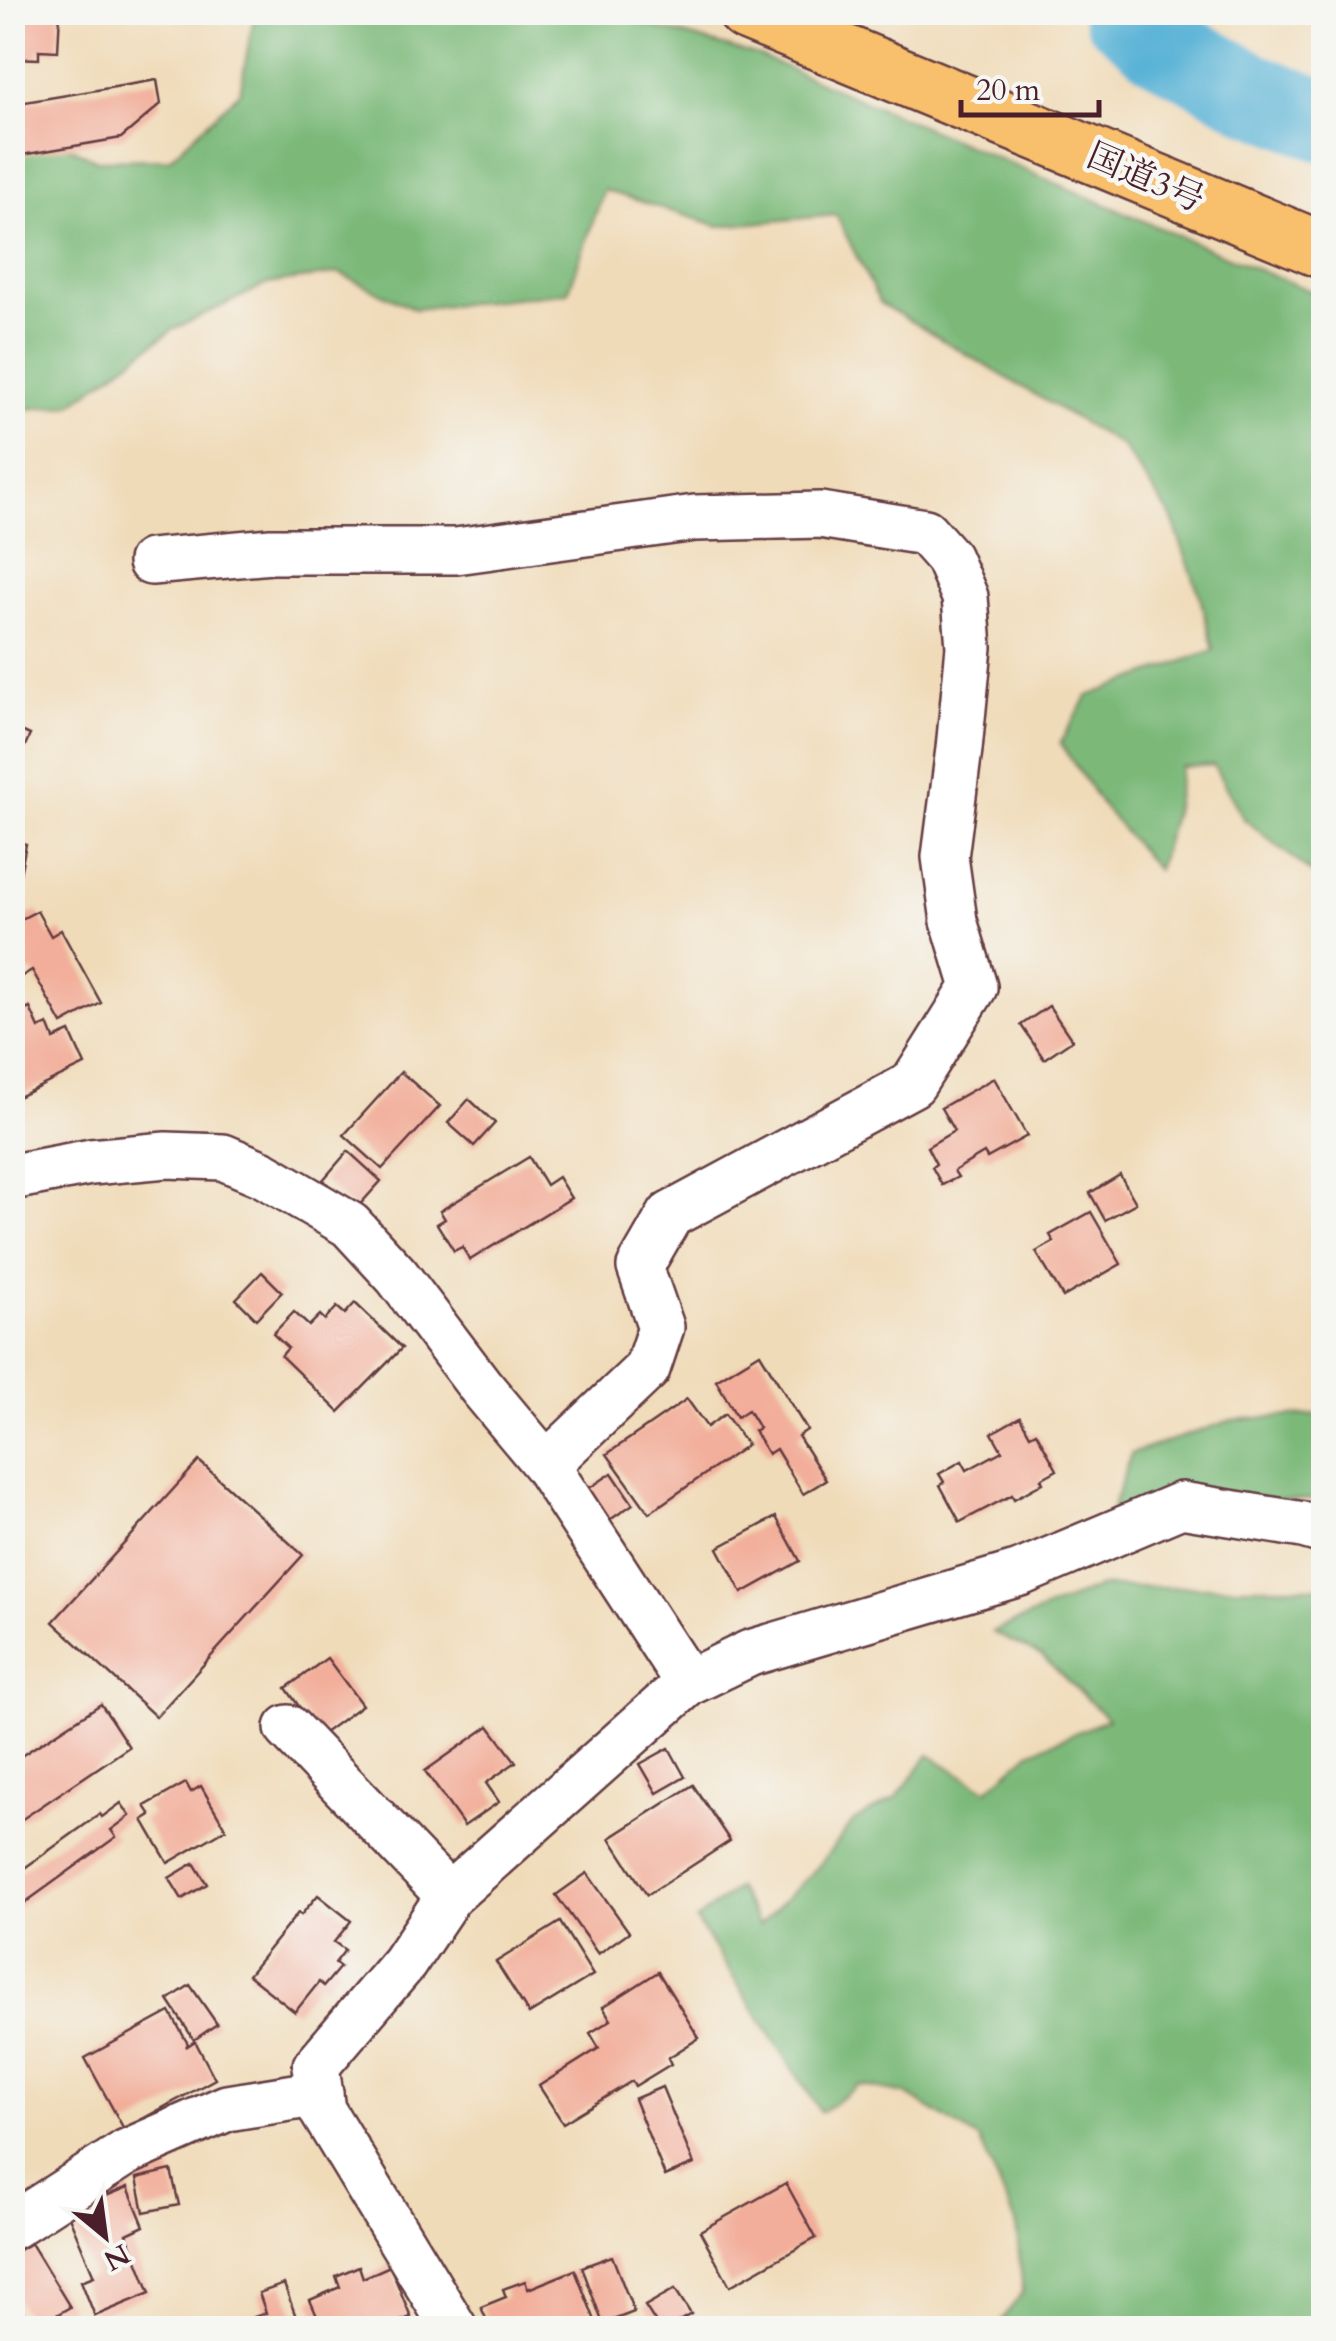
<svg xmlns="http://www.w3.org/2000/svg" width="1336" height="2341" font-family="Cardo,'Noto Serif JP',serif">
  <style>
    .forest { fill: #7cb979; stroke: #636c52; stroke-width: 2.5 }
    .lines { fill: none; stroke-linecap: round; stroke-linejoin: round }
    .river { stroke: #58b2d6; stroke-width: 82 }
    .building { fill: #f2ae9a }
    .minor-casing { stroke: #633b40; stroke-width: 50 }
    .highway-casing { stroke: #633b40; stroke-width: 60 }
    .minor { stroke: #fff; stroke-width: 45 }
    .highway { stroke: #f8bf6c; stroke-width: 55 }
    .labels { text-anchor: middle; stroke-width: 9; stroke-linejoin: round; paint-order: stroke }
    .street-label { font-size: 35px; fill: #4a1f2b; stroke: #f6f6f2 }
  </style>
  <rect width="100%" height="100%" fill="#f6f6f2"/>
  <filter id="ink" filterUnits="userSpaceOnUse"><feTurbulence type="fractalNoise" baseFrequency=".01" numOctaves="2"/><feDisplacementMap in="SourceGraphic" scale="20" xChannelSelector="R" yChannelSelector="G"/><feConvolveMatrix kernelMatrix="1 2 1 2 8 2 1 2 1" color-interpolation-filters="sRGB"/></filter>
  <filter id="wash" filterUnits="userSpaceOnUse"><feTurbulence type="fractalNoise" baseFrequency=".0048" numOctaves="4" result="noise"/><feDisplacementMap in="SourceGraphic" scale="40" xChannelSelector="R" yChannelSelector="G"/><feGaussianBlur stdDeviation="2.25" result="paint"/><feColorMatrix in="noise" values="0 0 0 0 0 0 0 0 0 0 0 0 0 0 0 0 0 1.4 0 .05"/><feComposite in="paint" operator="in"/></filter>
  <g filter="url(#wash)">
    <rect width="100%" height="100%" fill="#f0dbb9"/>
    <g class="forest">
      <polygon points="270,13 604,13 759,56 1237,261 1323,296 1323,882 1244,819 1213,765 1181,767 1174,812 1157,870 1103,807 1060,743 1088,696 1214,650 1199,593 1171,516 1122,446 880,303 836,215 719,226 604,190 568,292 415,309 339,273 267,284 172,330 70,405 13,410 12,108 40,133 96,160 169,159 240,92 253,22"/>
      <polygon points="1323,1414 1323,1500 1224,1498 1111,1512 1131,1454 1232,1420"/>
      <polygon points="1099,1587 1323,1587 1324,2085 1310,2094 1306,2152 1323,2206 1323,2328 996,2328 1023,2292 1016,2223 979,2139 906,2094 860,2085 821,2112 696,1920 737,1888 759,1925 817,1868 854,1821 896,1798 929,1755 987,1790 1030,1752 1108,1719 1042,1656 992,1632"/>
    </g>
    <g class="lines">
      <polyline class="river" points="1123,12 1161,44 1254,94 1324,121"/>
    </g>
    <g id="blocks">
      <g class="building">
        <polygon points="12,12 60,12 58,51 39,50 39,59 12,58"/>
        <polygon points="157,80 161,104 121,138 22,155 13,104"/>
        <polygon points="12,727 30,735 16,765 12,763"/>
        <polygon points="12,841 26,844 14,905 12,905"/>
        <polygon points="37,911 51,936 61,930 101,1003 62,1024 32,970 22,976 12,960 12,924"/>
        <polygon points="1049,1006 1072,1040 1044,1059 1021,1025"/>
        <polygon points="30,1008 39,1028 48,1024 54,1039 70,1032 85,1065 12,1100 12,1016"/>
        <polygon points="401,1072 440,1106 382,1169 344,1135"/>
        <polygon points="994,1078 1027,1136 987,1158 984,1153 954,1171 958,1177 942,1185 932,1167 936,1164 927,1147 954,1131 941,1108"/>
        <polygon points="469,1099 495,1123 474,1146 448,1123"/>
        <polygon points="348,1151 381,1181 355,1210 323,1180"/>
        <polygon points="529,1157 546,1185 558,1177 571,1198 470,1260 462,1247 454,1251 437,1224 445,1219 440,1211"/>
        <polygon points="1120,1175 1136,1203 1105,1220 1090,1193"/>
        <polygon points="1091,1212 1121,1264 1063,1297 1036,1252 1054,1242 1050,1235"/>
        <polygon points="262,1272 282,1292 256,1319 236,1299"/>
        <polygon points="355,1303 402,1348 339,1412 281,1356 288,1348 273,1334 294,1312 309,1326 320,1315 325,1320 337,1307 345,1314"/>
        <polygon points="760,1353 807,1430 798,1436 826,1480 803,1494 776,1449 768,1454 754,1431 759,1428 748,1410 737,1417 716,1380"/>
        <polygon points="687,1399 707,1427 725,1414 747,1445 649,1513 607,1454"/>
        <polygon points="1020,1417 1030,1435 1036,1432 1057,1470 1041,1479 1043,1483 1014,1499 1012,1495 960,1522 940,1485 944,1482 939,1474 962,1461 967,1470 1002,1451 992,1433"/>
        <polygon points="199,1461 303,1555 156,1717 53,1622"/>
        <polygon points="612,1473 633,1504 604,1524 582,1493"/>
        <polygon points="776,1517 800,1561 742,1593 718,1548"/>
        <polygon points="327,1658 362,1705 320,1736 286,1688"/>
        <polygon points="101,1704 129,1747 12,1826 12,1762"/>
        <polygon points="489,1726 516,1762 486,1783 499,1802 464,1826 425,1771"/>
        <polygon points="669,1748 685,1777 657,1793 640,1764"/>
        <polygon points="186,1783 191,1792 201,1786 226,1829 168,1863 143,1820 151,1815 145,1806"/>
        <polygon points="693,1785 730,1841 647,1895 610,1838"/>
        <polygon points="121,1803 130,1816 111,1830 116,1837 12,1912 12,1877 100,1814 102,1817"/>
        <polygon points="194,1863 207,1884 182,1899 169,1878"/>
        <polygon points="587,1873 629,1932 598,1954 556,1895"/>
        <polygon points="318,1895 351,1921 334,1942 345,1950 335,1963 340,1967 324,1986 319,1982 295,2012 248,1975 298,1913 301,1915"/>
        <polygon points="560,1922 593,1975 529,2014 496,1962"/>
        <polygon points="658,1972 699,2038 668,2058 671,2064 635,2086 632,2081 563,2123 539,2086 599,2048 590,2033 611,2020 603,2007"/>
        <polygon points="190,1985 217,2024 194,2040 168,2000"/>
        <polygon points="170,2012 188,2044 186,2047 195,2041 215,2079 124,2129 85,2058"/>
        <polygon points="662,2087 694,2164 665,2176 634,2099"/>
        <polygon points="171,2170 179,2205 144,2212 137,2178"/>
        <polygon points="786,2183 816,2238 730,2286 700,2231"/>
        <polygon points="128,2187 144,2226 127,2234 150,2293 95,2316 81,2281 94,2276 67,2212"/>
        <polygon points="31,2243 70,2307 34,2328 12,2293 12,2254"/>
        <polygon points="612,2256 634,2312 603,2324 582,2267"/>
        <polygon points="359,2266 363,2278 390,2266 411,2317 393,2324 395,2328 322,2328 310,2300 340,2287 336,2276"/>
        <polygon points="575,2270 598,2328 490,2328 481,2307 506,2297 503,2289 525,2281 528,2289"/>
        <polygon points="284,2284 300,2328 207,2328 223,2322 225,2327 266,2313 259,2293"/>
        <polygon points="675,2289 691,2314 667,2328 659,2328 645,2306"/>
      </g>
    </g>
  </g>
  <g filter="url(#ink)">
    <use href="#blocks" fill-opacity="0" stroke="#633b40" stroke-width="2.5"/>
    <g class="lines">
      <defs>
        <g id="minor">
          <polyline points="151,562 271,551 456,551 695,518 820,515 925,532 948,558 965,597 969,647 959,749 945,857 954,921 974,987 913,1084 670,1215 640,1267 661,1327 647,1369 546,1465"/>
          <polyline points="12,1177 91,1162 166,1155 223,1157 263,1174 350,1225 397,1276 481,1387 546,1465 688,1683"/>
          <polyline points="288,1728 449,1896"/>
          <polyline points="12,2226 127,2152 227,2108 320,2093"/>
          <polyline points="454,2328 322,2110 316,2066 404,1963 449,1896 688,1683 750,1653 1020,1573 1181,1505 1303,1525 1324,1531"/>
        </g>
        <polyline id="highway" points="746,12 1324,251"/>
      </defs>
      <use href="#minor" class="minor-casing"/>
      <use href="#highway" class="highway-casing"/>
      <use href="#minor" class="minor"/>
      <use href="#highway" class="highway"/>
    </g>
  </g>
  <g class="labels">
    <g class="street-label">
      <text transform="translate(1146 177) rotate(23)" y="12">国道3号</text>
    </g>
  </g>
  <rect width="1336" height="2341" fill="none" stroke="#f6f6f2" stroke-width="50"/>
  <g transform="translate(105 2236) rotate(151)" stroke="#f6f6f2" stroke-width="8" paint-order="stroke">
  <path d="M0-8L18 38L0 25L-18 38Z" fill="#4a1f2b"/>
  <text y="-15" font-size="28" font-weight="bold" text-anchor="middle" fill="#4a1f2b">N</text>
  </g>
  <path d="M961 100v15h138v-15" fill="none" stroke="#4a1f2b" stroke-width="5"/>
  <text x="976" y="100" font-size="30" fill="#4a1f2b" stroke="#f6f6f2" stroke-width="8" paint-order="stroke">20 m</text>
</svg>
